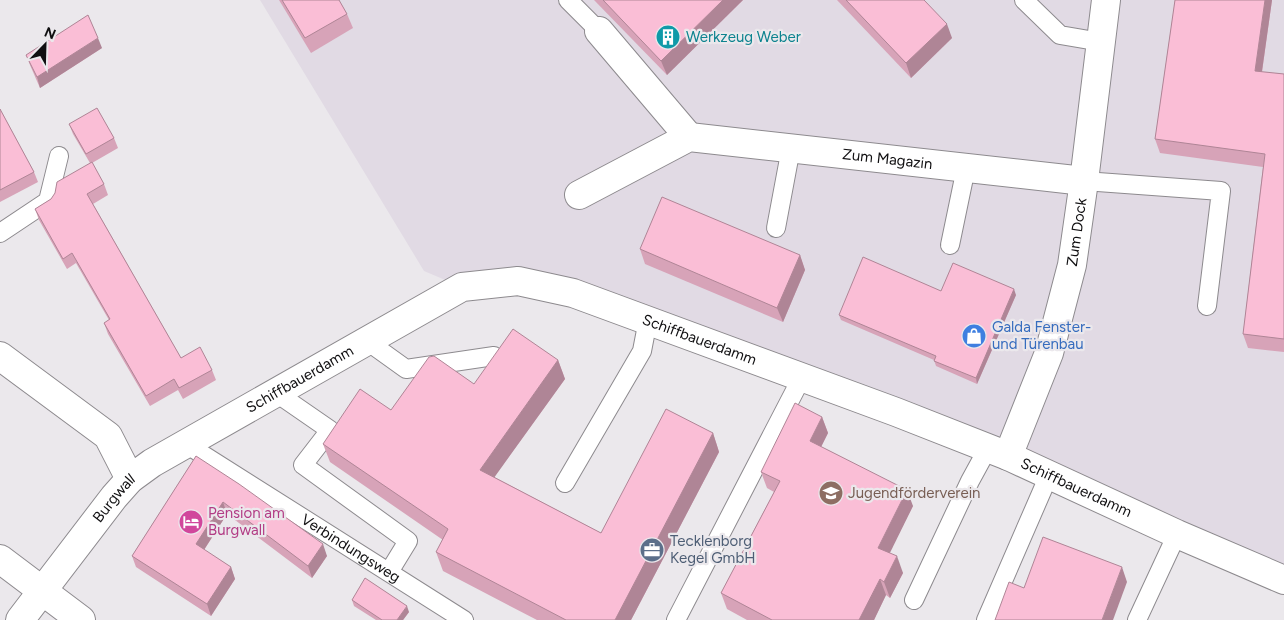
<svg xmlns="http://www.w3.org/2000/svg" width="1284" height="620" font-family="Figtree,sans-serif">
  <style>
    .built { fill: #e1dae4 }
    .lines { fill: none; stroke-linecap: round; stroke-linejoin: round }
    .service-casing { stroke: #8d8a8e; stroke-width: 20 }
    .minor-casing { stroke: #8d8a8e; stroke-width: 30 }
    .tertiary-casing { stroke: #8d8a8e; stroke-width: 30 }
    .service { stroke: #fff; stroke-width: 18 }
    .minor { stroke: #fff; stroke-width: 28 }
    .tertiary { stroke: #fff; stroke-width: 28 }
    .wall { fill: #d7a3b8 }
    .shaded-wall { fill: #af8596 }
    .building { fill: #fabed6; stroke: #af8596 }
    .labels { text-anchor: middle; stroke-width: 4.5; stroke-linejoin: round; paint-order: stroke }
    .culture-label { font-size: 15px; fill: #0d838f; stroke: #ebe8ec; text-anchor: start }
    .street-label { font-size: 15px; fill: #100f11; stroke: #ebe8ec }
    .shop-label { font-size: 15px; fill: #366cbe; stroke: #ebe8ec; text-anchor: start }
    .education-label { font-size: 15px; fill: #785e54; stroke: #ebe8ec; text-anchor: start }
    .hotel-label { font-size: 15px; fill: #b23c85; stroke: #ebe8ec; text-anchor: start }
    .service-label { font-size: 15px; fill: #4e5e75; stroke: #ebe8ec; text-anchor: start }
  </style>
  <rect width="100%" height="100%" fill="#ebe8ec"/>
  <polygon class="built" points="260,0 1284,0 1284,580 573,293 462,287 424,271"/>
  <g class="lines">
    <defs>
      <g id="service">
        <polyline points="568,0 599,31"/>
        <polyline points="1024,0 1060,35 1101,42"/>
        <polyline points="1084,181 1221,191 1207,306"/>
        <polyline points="776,228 791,148"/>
        <polyline points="0,233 48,201 59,156"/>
        <polyline points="950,245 966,168"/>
        <polyline points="367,341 406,369 494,356"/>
        <polyline points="275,392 330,430 303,465 408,541 389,572"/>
        <path id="s1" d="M186,444L464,620"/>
        <polyline points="565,483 642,351 648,320"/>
        <polyline points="914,600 970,481 988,448"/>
        <polyline points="676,620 802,377"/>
        <polyline points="986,620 1049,475"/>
        <polyline points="1137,620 1177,534"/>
      </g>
      <g id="minor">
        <polyline points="599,31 689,137"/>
        <path id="s2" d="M579,195L689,137L1084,181"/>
        <polyline points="0,356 108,436 130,479"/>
        <path id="s3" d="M1008,456L1049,353L1072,265L1084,181L1106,0"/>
        <path id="s4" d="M20,620L114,497L130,479L152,463L462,287L518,281L573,293L896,412L1008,456L1177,534L1284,580"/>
      </g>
      <polyline id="tertiary" points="0,559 81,620"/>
    </defs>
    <use href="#service" class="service-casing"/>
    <use href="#minor" class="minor-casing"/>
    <use href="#tertiary" class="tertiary-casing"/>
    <use href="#service" class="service"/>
    <use href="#minor" class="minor"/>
    <use href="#tertiary" class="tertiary"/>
  </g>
  <g class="wall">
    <polygon points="279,0 339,0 347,14 353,28 311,53"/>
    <polygon points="594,0 743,0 667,75"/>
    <polygon points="837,0 924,0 952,38 911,78"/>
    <polygon points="1175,0 1272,0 1262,72 1284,74 1284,352 1248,348 1243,334 1263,167 1160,153 1155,139"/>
    <polygon points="102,48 40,88 30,65 26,55"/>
    <polygon points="0,109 34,172 38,182 0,202"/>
    <polygon points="69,124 114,138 118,148 92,163 104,184 108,195 93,204 181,358 212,370 216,380 183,399 178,390 150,406 108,334 104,323 109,320 76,263 67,269 39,220 35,209 51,199 90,163 73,134"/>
    <polygon points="640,249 800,255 805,270 783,322 645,264"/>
    <polygon points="1016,295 977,384 936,366 934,360 841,320 839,315"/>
    <polygon points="558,360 565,379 494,477 601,533 713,433 719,452 631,620 537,620 443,571 436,552 443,540 330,462 323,444 474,384"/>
    <polygon points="822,417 828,433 821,447 913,506 889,553 903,573 890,598 886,595 874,620 747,620 727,609 721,593 774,492 767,488 761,472"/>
    <polygon points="196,456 327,556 312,578 227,514 204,550 231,567 235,579 211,616 136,567 132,556"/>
    <polygon points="352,600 409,612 403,620 376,620 354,606"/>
  </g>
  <g class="shaded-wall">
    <polygon points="723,0 743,0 667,75 661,61"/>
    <polygon points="1265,0 1272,0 1260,85 1255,71"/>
    <polygon points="947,24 952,38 911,78 906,63"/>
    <polygon points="98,38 102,48 40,88 37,77"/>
    <polygon points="800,255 805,270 783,322 777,308"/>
    <polygon points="1014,289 1016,295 977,384 976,378"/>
    <polygon points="558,360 565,379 486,489 480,470"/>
    <polygon points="822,417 828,433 816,457 810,441"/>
    <polygon points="713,433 719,452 631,620 615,620"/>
    <polygon points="907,490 913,506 884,565 878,548"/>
    <polygon points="223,502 227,514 200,556 196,544"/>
    <polygon points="323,544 327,556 312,578 308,566"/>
    <polygon points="897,556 903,573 890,598 884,582"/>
    <polygon points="231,567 235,579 211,616 207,604"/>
    <polygon points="1122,567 1127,582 1113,620 1102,620"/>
    <polygon points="880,579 886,595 874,620 859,620"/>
    <polygon points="407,606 409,612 403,620 397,620"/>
  </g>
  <g class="building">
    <polygon points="282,0 339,0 347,14 305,38"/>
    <polygon points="603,0 723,0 661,61"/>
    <polygon points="846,0 924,0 947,24 906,63"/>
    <polygon points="1175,0 1265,0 1255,71 1284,74 1284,339 1243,334 1265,154 1155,139"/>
    <polygon points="88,15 98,38 37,77 26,55"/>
    <polygon points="97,108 114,138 86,154 69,124"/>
    <polygon points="0,109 34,172 0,190"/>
    <polygon points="92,162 104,184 87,194 181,358 200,347 212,370 179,388 174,379 146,396 104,323 110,319 72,253 63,259 35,209 51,199 55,193 57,182"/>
    <polygon points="662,197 800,255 777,308 640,249"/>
    <polygon points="863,257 941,291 953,263 1014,289 976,378 934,361 936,356 839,315"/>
    <polygon points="513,329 558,360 480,470 601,533 666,409 713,433 615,620 566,620 436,552 448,529 323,444 360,389 391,410 429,357 434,356 474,384"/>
    <polygon points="795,403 822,417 810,441 907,490 878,548 897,556 884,582 880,579 859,620 772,620 721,593 780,481 761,472"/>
    <polygon points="196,456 239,484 323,544 308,566 223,502 196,544 231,567 207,604 132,556"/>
    <polygon points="1043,537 1122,567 1102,620 995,620 1009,582 1024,588"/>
    <polygon points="365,578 407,606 397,620 382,620 352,600"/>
  </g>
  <defs>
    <symbol id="building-disc" viewBox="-11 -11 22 22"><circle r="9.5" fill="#0f9aa8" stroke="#ebe8ec"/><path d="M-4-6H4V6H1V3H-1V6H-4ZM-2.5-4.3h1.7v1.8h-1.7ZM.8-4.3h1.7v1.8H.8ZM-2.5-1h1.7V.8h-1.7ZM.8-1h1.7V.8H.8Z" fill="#fff"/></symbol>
    <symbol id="shop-disc" viewBox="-11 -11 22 22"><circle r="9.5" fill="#3f7fe0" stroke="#ebe8ec"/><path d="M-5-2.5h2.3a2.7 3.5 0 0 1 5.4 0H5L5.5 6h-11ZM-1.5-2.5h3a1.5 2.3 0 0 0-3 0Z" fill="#fff"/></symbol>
    <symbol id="university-disc" viewBox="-11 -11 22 22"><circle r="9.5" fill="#8d6e63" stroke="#ebe8ec"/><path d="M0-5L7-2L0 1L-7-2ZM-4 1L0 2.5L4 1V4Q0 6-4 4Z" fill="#fff"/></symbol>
    <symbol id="hotel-disc" viewBox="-11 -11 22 22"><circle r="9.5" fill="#d1479c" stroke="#ebe8ec"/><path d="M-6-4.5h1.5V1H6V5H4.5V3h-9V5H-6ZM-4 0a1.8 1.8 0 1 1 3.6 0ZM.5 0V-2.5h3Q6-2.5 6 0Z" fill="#fff"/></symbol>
    <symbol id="office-disc" viewBox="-11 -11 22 22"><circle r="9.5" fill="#5c6f8a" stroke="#ebe8ec"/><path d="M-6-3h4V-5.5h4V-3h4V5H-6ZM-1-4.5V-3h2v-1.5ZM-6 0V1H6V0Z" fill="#fff"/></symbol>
  </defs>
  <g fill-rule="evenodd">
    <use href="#building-disc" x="654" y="23" width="28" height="28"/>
    <use href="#shop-disc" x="960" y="322" width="28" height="28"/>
    <use href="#university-disc" x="817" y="479" width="28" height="28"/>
    <use href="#hotel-disc" x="177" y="508" width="28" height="28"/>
    <use href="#office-disc" x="638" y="536" width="28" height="28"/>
  </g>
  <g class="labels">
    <g class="culture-label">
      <text x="686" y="42">Werkzeug Weber</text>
    </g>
    <g class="street-label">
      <text dy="5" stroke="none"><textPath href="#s2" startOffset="324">Zum Magazin</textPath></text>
      <text dy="5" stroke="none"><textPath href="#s3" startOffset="235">Zum Dock</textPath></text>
      <text dy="5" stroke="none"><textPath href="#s4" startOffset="810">Schiffbauerdamm</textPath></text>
      <text dy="5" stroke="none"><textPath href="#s4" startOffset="376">Schiffbauerdamm</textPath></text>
      <text dy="5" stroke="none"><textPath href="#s4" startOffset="1215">Schiffbauerdamm</textPath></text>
      <text dy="5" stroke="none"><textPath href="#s4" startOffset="154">Burgwall</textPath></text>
      <text dy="5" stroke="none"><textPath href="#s1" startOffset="195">Verbindungsweg</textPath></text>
    </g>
    <g class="shop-label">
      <text x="992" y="332">Galda Fenster-<tspan x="992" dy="17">und Türenbau</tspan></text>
    </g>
    <g class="education-label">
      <text x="848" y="498">Jugendförderverein</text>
    </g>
    <g class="hotel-label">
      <text x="208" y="518">Pension am<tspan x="208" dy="17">Burgwall</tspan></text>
    </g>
    <g class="service-label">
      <text x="670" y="546">Tecklenborg<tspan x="670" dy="17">Kegel GmbH</tspan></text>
    </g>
  </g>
  <g transform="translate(45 45) rotate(23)" stroke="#ebe8ec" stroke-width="4" paint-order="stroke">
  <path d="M0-4L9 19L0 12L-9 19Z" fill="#100f11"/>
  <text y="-8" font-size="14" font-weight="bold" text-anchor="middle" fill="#100f11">N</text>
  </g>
</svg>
